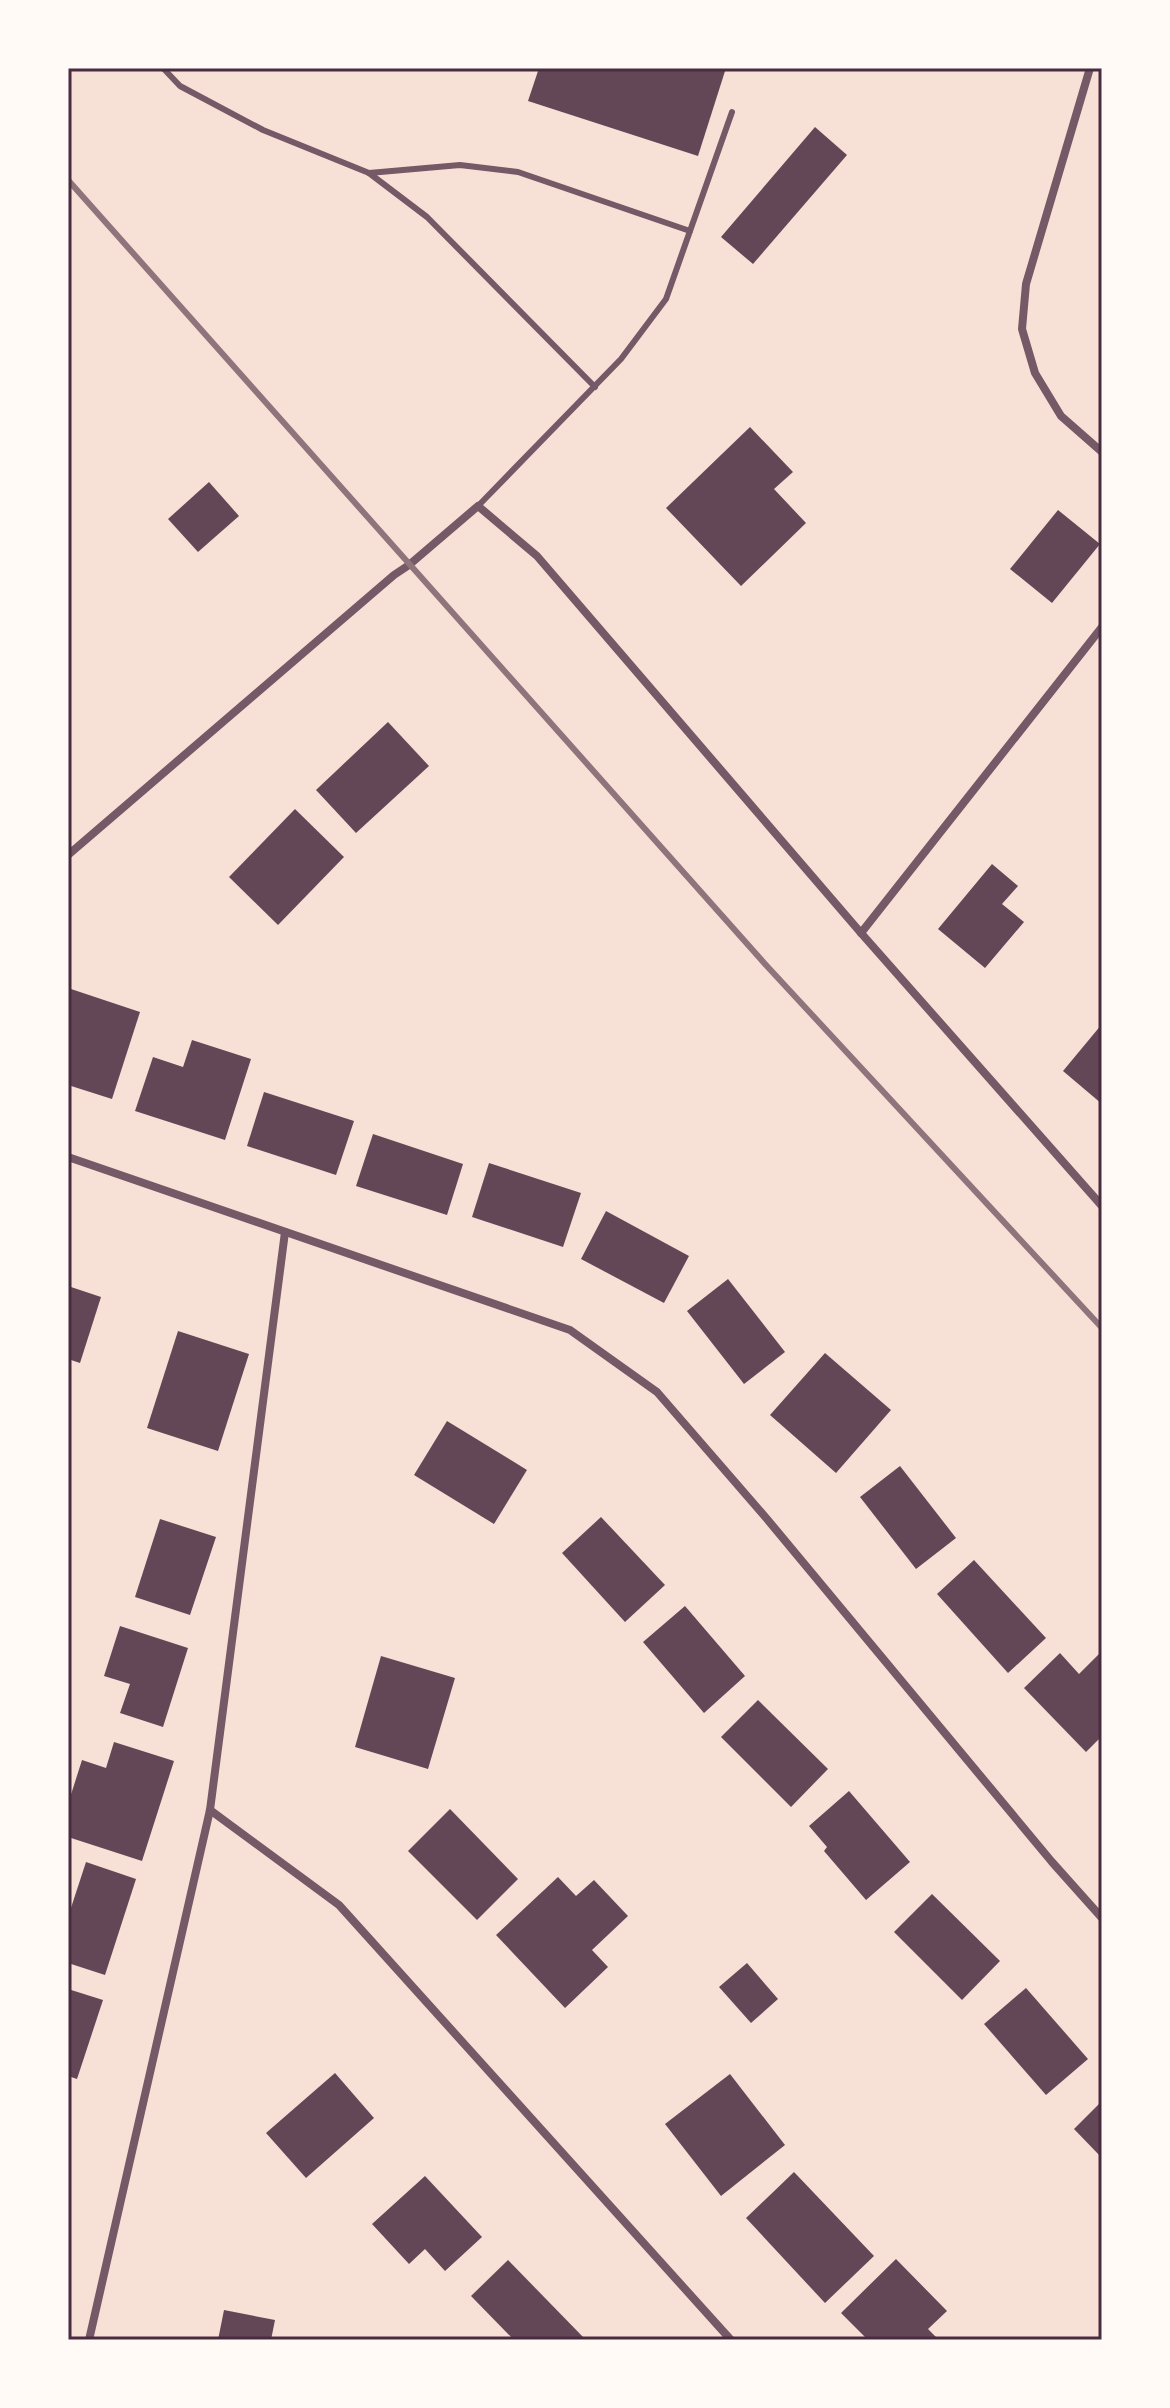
<svg xmlns="http://www.w3.org/2000/svg" width="1170" height="2408" font-family="Manrope,sans-serif">
  <style>
    .building { fill: #644757 }
    .lines { fill: none; stroke-linecap: round; stroke-linejoin: round }
    .service { stroke: #755966; stroke-width: 6 }
    .minor { stroke: #755966; stroke-width: 8 }
    .rail { stroke: #8f747c; stroke-width: 6 }
    .neatline { fill: none; stroke: #4a2c40; stroke-width: 3 }
  </style>
  <rect width="100%" height="100%" fill="#f7e1d7"/>
  <g class="building">
    <polygon points="539,68 726,68 698,156 528,101"/>
    <polygon points="815,127 847,155 753,264 721,237"/>
    <polygon points="750,427 793,472 774,489 806,523 741,586 666,508"/>
    <polygon points="209,482 239,516 198,552 168,519"/>
    <polygon points="1058,510 1100,544 1052,603 1010,569"/>
    <polygon points="388,722 429,766 356,833 316,790"/>
    <polygon points="295,809 344,857 278,925 229,877"/>
    <polygon points="992,864 1018,886 1002,904 1024,922 985,968 938,929"/>
    <polygon points="68,988 140,1012 112,1099 68,1085"/>
    <polygon points="1102,1024 1102,1104 1063,1071"/>
    <polygon points="192,1040 251,1059 225,1140 135,1111 153,1057 183,1067"/>
    <polygon points="264,1092 354,1121 336,1175 247,1146"/>
    <polygon points="373,1134 463,1164 447,1215 356,1186"/>
    <polygon points="489,1163 581,1193 563,1247 472,1217"/>
    <polygon points="606,1211 689,1256 664,1303 581,1259"/>
    <polygon points="728,1279 785,1352 744,1384 687,1311"/>
    <polygon points="68,1286 101,1297 80,1363 68,1359"/>
    <polygon points="178,1331 249,1354 218,1451 147,1428"/>
    <polygon points="825,1353 891,1410 836,1473 770,1415"/>
    <polygon points="447,1421 527,1470 494,1524 414,1475"/>
    <polygon points="900,1466 956,1538 916,1569 860,1497"/>
    <polygon points="601,1517 665,1585 625,1622 562,1553"/>
    <polygon points="160,1519 216,1537 190,1615 135,1597"/>
    <polygon points="974,1560 1046,1638 1008,1673 937,1594"/>
    <polygon points="685,1606 745,1676 704,1713 643,1642"/>
    <polygon points="120,1626 188,1648 163,1727 120,1713 130,1684 104,1676"/>
    <polygon points="1102,1651 1102,1736 1086,1752 1024,1688 1060,1653 1079,1674"/>
    <polygon points="381,1656 455,1678 428,1769 355,1747"/>
    <polygon points="758,1700 828,1769 791,1807 721,1737"/>
    <polygon points="114,1742 174,1761 142,1861 68,1837 68,1804 82,1760 106,1768"/>
    <polygon points="849,1791 910,1862 866,1900 824,1851 827,1847 809,1826"/>
    <polygon points="450,1809 518,1879 477,1920 408,1851"/>
    <polygon points="86,1862 136,1879 105,1975 68,1963 68,1917"/>
    <polygon points="558,1877 576,1896 594,1880 628,1916 592,1950 608,1967 565,2008 496,1935"/>
    <polygon points="932,1894 1000,1961 962,2000 894,1932"/>
    <polygon points="747,1963 778,1999 751,2023 719,1987"/>
    <polygon points="1026,1988 1088,2059 1046,2095 984,2024"/>
    <polygon points="68,1989 103,2000 77,2079 68,2076"/>
    <polygon points="335,2073 374,2118 306,2178 266,2133"/>
    <polygon points="730,2074 785,2145 721,2196 665,2124"/>
    <polygon points="1102,2101 1102,2158 1074,2129"/>
    <polygon points="794,2172 874,2256 825,2303 746,2218"/>
    <polygon points="425,2176 482,2237 445,2271 425,2249 409,2264 372,2224"/>
    <polygon points="896,2259 947,2311 928,2329 939,2340 868,2340 841,2313"/>
    <polygon points="508,2260 584,2338 583,2340 514,2340 471,2296"/>
    <polygon points="224,2310 275,2320 271,2340 218,2340"/>
  </g>
  <g class="lines">
    <g class="service">
      <polyline points="163,68 180,86 263,130 369,173 427,217 595,387"/>
      <polyline points="369,173 460,165 518,172 690,231"/>
      <polyline points="478,506 621,359 666,299 732,112"/>
    </g>
    <g class="minor">
      <polyline points="1090,68 1026,284 1022,329 1035,373 1061,416 1102,452"/>
      <polyline points="68,855 394,575 409,565 478,506 537,556 861,933 1102,1206"/>
      <polyline points="861,933 1102,627"/>
      <polyline points="68,1157 570,1330 657,1392 767,1519 1052,1862 1102,1918"/>
      <polyline points="210,1810 339,1905 731,2340"/>
      <polyline points="89,2340 210,1810 285,1232"/>
    </g>
    <polyline class="rail" points="68,180 765,964 1102,1328"/>
  </g>
  <rect width="1170" height="2408" fill="none" stroke="#fffaf5" stroke-width="140"/>
  <rect x="70" y="70" width="1030" height="2268" class="neatline"/>
</svg>
